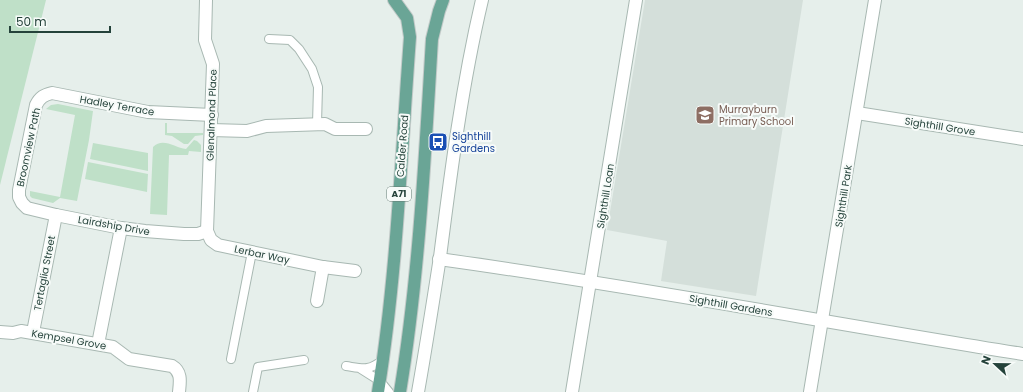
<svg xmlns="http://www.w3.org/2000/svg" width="1023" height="392" font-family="Poppins,sans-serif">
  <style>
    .built { fill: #d4dfda }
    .green { fill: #bfe0c8 }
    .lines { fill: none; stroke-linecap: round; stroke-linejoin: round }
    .lane-casing { stroke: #a8b8b2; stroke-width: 10 }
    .street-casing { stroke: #a8b8b2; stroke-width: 14 }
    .primary-casing { stroke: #c2cac8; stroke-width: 14 }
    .lane { stroke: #fff; stroke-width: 8 }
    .street { stroke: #fff; stroke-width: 12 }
    .primary { stroke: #6aa596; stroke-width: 12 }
    .labels { text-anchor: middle; stroke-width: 4; stroke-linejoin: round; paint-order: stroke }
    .shield { fill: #f7fbf9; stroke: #637a73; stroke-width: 1 }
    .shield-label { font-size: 9px; font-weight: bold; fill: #24423a }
    .street-label { font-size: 10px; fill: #24423a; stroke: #f7fbf9 }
    .education-label { font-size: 10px; fill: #785e54; stroke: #f7fbf9; text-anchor: start }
    .transit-label { font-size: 10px; fill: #164399; stroke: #f7fbf9; text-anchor: start }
  </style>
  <rect width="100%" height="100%" fill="#e6efeb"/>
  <polygon class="built" points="645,0 803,0 756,296 661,281 667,241 607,230"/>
  <g class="green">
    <polygon points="0,0 46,0 0,185"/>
    <polygon points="58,104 93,111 89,140 77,201 60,198 53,203 32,198 30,196 30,191 60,197 75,115 46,109 51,105"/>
    <polygon points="165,123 167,123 167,133 203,133 203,135 195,136 188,144 184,144 172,136 165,135"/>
    <path d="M194,140L197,141L201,145V152L189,151L188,155H169L167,215L150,214L153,147C163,137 175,148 186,149Z"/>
    <polygon points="93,143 148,153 148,171 90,159"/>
    <polygon points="88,162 148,174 147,192 85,179"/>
  </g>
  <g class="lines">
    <defs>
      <g id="lane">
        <polyline points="269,39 290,40 299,49 312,69 318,87 317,124"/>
        <polyline points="231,359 252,252"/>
        <path d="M346,366C365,369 368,371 383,360"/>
        <polyline points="361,369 380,381 389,392"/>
        <polyline points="253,392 258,367 304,360"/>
      </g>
      <g id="street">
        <polyline points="206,0 205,40 213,64 207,231 211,240 218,245 323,267 355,271"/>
        <polyline points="857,113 1023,139"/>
        <polyline points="211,130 247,131 266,126 325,124 335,129 366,129"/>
        <path d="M207,231L198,234H184L145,231L121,228L56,215L27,208L22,203L19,197V190L36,105C40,97 44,95 52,93L148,112L212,115"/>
        <path d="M439,259C635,286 828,323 1023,354"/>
        <polyline points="317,301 323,267"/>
        <path d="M0,332L13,333L21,331L113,347L129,359L172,366C182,372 180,382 179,392"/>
        <polyline points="33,332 56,215"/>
        <polyline points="98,344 121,228"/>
        <path d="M418,392C426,347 433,302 440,257C451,171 462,85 482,0"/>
        <polyline points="572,392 636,0"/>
        <polyline points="810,392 875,0"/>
      </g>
      <g id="primary">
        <path d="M378,392C397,275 401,156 410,37L407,18L394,0"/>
        <path d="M400,392C419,277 425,156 432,39L439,11L443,0"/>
      </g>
    </defs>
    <use href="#lane" class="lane-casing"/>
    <use href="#street" class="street-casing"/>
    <use href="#primary" class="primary-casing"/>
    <use href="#lane" class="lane"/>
    <use href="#street" class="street"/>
    <use href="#primary" class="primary"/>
  </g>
  <defs>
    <symbol id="school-square" viewBox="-11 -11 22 22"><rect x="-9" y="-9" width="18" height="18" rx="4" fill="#8d6e63" stroke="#f7fbf9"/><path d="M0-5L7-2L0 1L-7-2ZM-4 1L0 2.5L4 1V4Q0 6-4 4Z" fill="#fff"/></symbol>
    <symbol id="bus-square" viewBox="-11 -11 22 22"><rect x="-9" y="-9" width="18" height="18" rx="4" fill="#1a4fb4" stroke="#f7fbf9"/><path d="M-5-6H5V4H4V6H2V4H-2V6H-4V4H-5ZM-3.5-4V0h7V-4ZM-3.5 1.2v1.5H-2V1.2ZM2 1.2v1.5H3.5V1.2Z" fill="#fff"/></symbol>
  </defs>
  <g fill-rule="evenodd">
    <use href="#school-square" x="694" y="104" width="22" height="22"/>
    <use href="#bus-square" x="427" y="131" width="22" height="22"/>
  </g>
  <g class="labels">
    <rect class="shield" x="387" y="187" width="24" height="14" rx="3"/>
    <g class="shield-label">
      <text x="399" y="197">A71</text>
    </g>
    <g class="street-label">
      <text transform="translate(117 105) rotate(10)" y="4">Hadley Terrace</text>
      <text transform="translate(211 115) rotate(-88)" y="4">Glenalmond Place</text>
      <text transform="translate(940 126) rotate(9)" y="4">Sighthill Grove</text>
      <text transform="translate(402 146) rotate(-86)" y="4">Calder Road</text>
      <text transform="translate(28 147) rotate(-78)" y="4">Broomview Path</text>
      <text transform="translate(605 196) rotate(-81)" y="4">Sighthill Loan</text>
      <text transform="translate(843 196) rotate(-81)" y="4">Sighthill Park</text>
      <text transform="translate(114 225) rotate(10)" y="4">Lairdship Drive</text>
      <text transform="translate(262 254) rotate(12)" y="4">Lerbar Way</text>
      <text transform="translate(44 273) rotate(-79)" y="4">Tertaglia Street</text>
      <text transform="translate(731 305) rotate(10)" y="4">Sighthill Gardens</text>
      <text transform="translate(69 339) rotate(10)" y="4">Kempsel Grove</text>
    </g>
    <g class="education-label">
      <text x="719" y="113">Murrayburn<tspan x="719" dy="12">Primary School</tspan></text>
    </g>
    <g class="transit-label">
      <text x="452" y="140">Sighthill<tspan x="452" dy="12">Gardens</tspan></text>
    </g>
  </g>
  <g transform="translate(995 364) rotate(292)" stroke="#f7fbf9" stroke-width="3" paint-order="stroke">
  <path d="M0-3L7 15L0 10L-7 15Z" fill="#24423a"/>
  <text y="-6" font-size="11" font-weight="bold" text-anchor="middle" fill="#24423a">N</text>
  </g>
  <path d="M10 26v6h100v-6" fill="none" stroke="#24423a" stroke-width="2"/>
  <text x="16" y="26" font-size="12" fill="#24423a" stroke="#f7fbf9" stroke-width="3" paint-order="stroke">50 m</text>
</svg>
